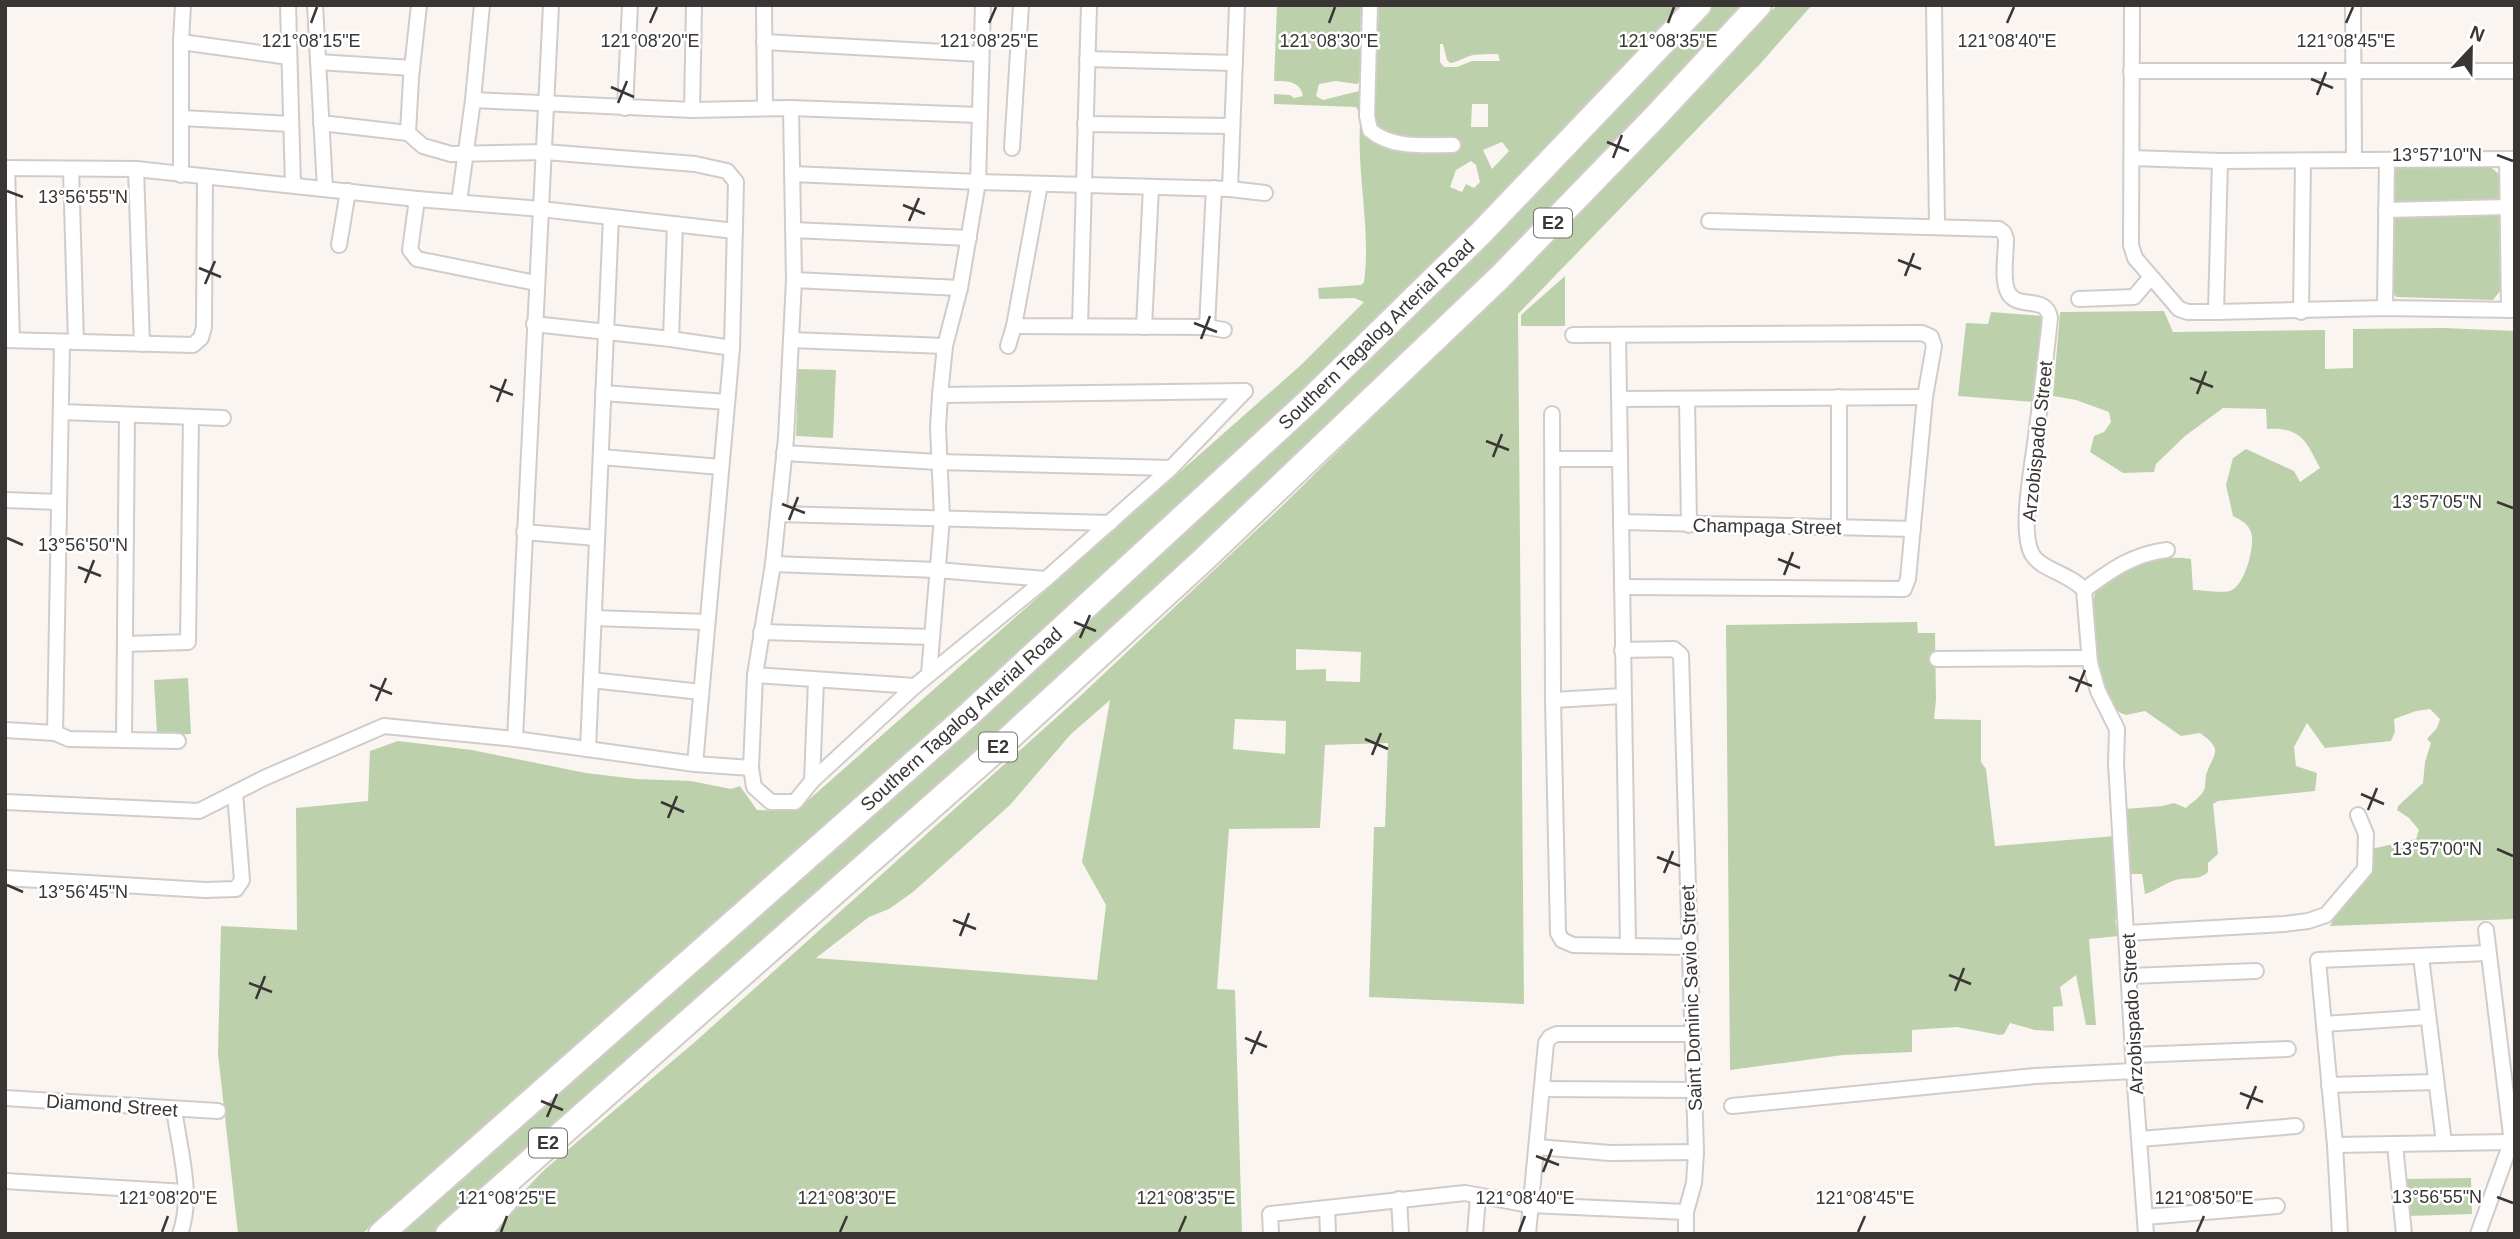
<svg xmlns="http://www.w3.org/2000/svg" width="2520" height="1239" font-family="Helvetica,sans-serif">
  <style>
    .green { fill: #bcd1ab; fill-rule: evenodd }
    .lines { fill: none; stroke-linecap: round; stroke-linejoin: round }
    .minor-casing { stroke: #d1ccc9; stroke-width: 18 }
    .motorway-casing { stroke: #d1ccc9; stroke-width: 28 }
    .minor { stroke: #fff; stroke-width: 14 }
    .motorway { stroke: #fff; stroke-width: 24 }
    .ticks { fill: none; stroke: #393635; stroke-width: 2.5 }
    .labels { text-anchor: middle; stroke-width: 5; stroke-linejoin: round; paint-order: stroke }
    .shield { fill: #fff; stroke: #747272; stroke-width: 2 }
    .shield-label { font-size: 18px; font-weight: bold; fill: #393635 }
    .street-label { font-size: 19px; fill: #393635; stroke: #fff }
    .ticks-label { font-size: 18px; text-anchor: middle; fill: #393635; stroke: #fff; stroke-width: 5; stroke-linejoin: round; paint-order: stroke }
  </style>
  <rect width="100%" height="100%" fill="#fbf5f2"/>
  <g class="green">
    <path d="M1277,5H1361L1360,81L1357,84L1335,81L1319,84L1316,96L1323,100L1359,91L1361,116L1356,107L1274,104V94L1290,95L1294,98L1303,96C1300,81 1288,81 1274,81Z"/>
    <path d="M1379,5H1686C1574,124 1461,243 1342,355C1115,568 882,776 649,983C553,1067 456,1148 362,1234H238L218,1054L221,926L297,930L296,808L368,801L370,751L398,741L472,750L586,773L636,779L691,781L731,789L740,786L757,810L796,811L1301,365L1364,302L1354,298L1319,299L1318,288L1361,285L1364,282C1371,229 1357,177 1360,123L1395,140L1373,128ZM1440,44H1443L1447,60L1450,63C1459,62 1464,57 1473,55C1481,54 1490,54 1498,54L1500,61H1472L1457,67H1444L1440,62ZM1472,104H1488V127H1471ZM1502,142L1509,151L1492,169L1483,150ZM1471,161L1476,165L1480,182L1474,188L1466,184L1462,192L1450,187L1456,170Z"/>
    <polygon points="1711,5 1750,5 1496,270 993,742 435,1234 394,1234 586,1064 1696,22"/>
    <path d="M1777,5H1812L1760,64L1518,314L1524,1004L1369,997L1374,827H1385L1388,743L1325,745L1320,828L1229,829L1217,989L1235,990L1242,1234H483L544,1170L696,1041L1077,699L1280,508L1493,299L1699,90ZM1296,649L1361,652L1360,682L1326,681V669L1296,670ZM1110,700L1082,862L1106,905L1097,980L816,958L869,917L889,909L913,892L1010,805L1071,734ZM1235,719L1286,721L1285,754L1233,749Z"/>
    <polygon points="2489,166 2499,174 2500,291 2493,300 2396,297 2391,290 2391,177 2396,168"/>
    <polygon points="1565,276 1565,326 1521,326 1521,315"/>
    <path d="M2164,311L2173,332L2325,330V369L2353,368V329L2444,328L2515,331V919L2330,926L2371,849L2416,839L2419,830L2409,818L2397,810L2398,806L2423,783L2425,762L2431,743L2427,739L2437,728L2440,719L2430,709L2416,711L2394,719L2395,732L2391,741L2325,748L2307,723L2294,747L2296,766L2317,773L2315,791L2218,801L2213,804L2218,854L2208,863V872C2197,882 2188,876 2176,880C2165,883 2156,891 2145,894L2142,874H2128L2125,809L2162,806L2174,803L2186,808C2191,803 2199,798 2203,792C2206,788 2205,780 2206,775C2213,753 2225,751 2200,733L2181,736L2145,711L2126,715C2093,707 2088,620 2095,593C2112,565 2160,554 2191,559L2193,590C2202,590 2226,594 2232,590C2245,584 2257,542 2250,530C2247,523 2239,519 2233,516L2226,485L2233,458L2246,449L2294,471L2300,482L2320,468C2306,441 2301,427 2267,429L2266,409L2223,408L2185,436L2156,464L2154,472L2123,473L2090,452L2094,436L2104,432L2111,422L2109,412L2076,400L2053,396L2060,312Z"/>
    <polygon points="1991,312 2043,316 2035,402 1958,396 1966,323 1988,324"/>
    <polygon points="798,369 836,370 833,438 796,436"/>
    <polygon points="1917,622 1918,633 1935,633 1936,700 1934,719 1981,720 1981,762 1986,769 1995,846 2115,836 2119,918 2115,920 2119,936 2089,939 2096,1025 2086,1025 2076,975 2060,987 2063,1006 2053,1007 2054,1031 2035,1030 2010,1023 2004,1034 2000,1035 1957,1027 1912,1030 1912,1052 1843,1055 1730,1070 1726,625"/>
    <polygon points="188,678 191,734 157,736 154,680"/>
    <polygon points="2471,1178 2472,1214 2407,1216 2406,1179"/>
  </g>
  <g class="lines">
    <defs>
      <g id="minor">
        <polyline points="288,5 293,185"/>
        <polyline points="315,5 325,189"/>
        <polyline points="419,5 411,78 408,133 423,146 451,154 545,152 695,164 727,171 736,182 732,348 695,764"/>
        <polyline points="764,5 765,107"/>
        <path d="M1370,5L1367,116L1370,130C1391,149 1426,145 1453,145"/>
        <polyline points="1934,5 1937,226"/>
        <polyline points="2132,5 2131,245 2135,258 2179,309 2188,312 2216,312 2385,308 2515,310"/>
        <polyline points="2353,5 2354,159"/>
        <polyline points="181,42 289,57"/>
        <polyline points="764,42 981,54"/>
        <polyline points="1087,59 1235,63"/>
        <polyline points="318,62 412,68"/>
        <polyline points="2131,71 2515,71"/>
        <polyline points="473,100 692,110 791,108 979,115"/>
        <polyline points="625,108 630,5"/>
        <polyline points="791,108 794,280 786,438 773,564 755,675 751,768 754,787 771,802 795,802 812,781 915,686 1046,579 1171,468 1245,391"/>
        <polyline points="692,110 694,5"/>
        <polyline points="182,118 291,124"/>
        <polyline points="321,123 408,133"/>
        <polyline points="1085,124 1232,126"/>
        <polyline points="1012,148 1021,5"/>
        <polyline points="2132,158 2220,161 2515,159"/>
        <polyline points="2507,159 2509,310"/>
        <polyline points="5,168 136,169 417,199 541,209 735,231"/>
        <polyline points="7,168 12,340"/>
        <polyline points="71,169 76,342"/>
        <polyline points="136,169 142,344"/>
        <polyline points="792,174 978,182 1230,189 1237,5"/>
        <polyline points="181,175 181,42 183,5"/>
        <polyline points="1040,184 1014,326 1207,327 1214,188"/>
        <polyline points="1230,189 1265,193"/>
        <polyline points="417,199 410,250 417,259 536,283"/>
        <polyline points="459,202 473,100 482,5"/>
        <polyline points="2386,210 2507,207"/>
        <path d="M1709,221L1999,229L2004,233L2006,239C2006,254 2002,276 2007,290C2015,312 2046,293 2050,318C2046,357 2041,397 2036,436C2033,463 2019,530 2032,554C2041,570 2071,574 2084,590L2090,663L2098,691L2117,729L2116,763L2134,1071L2146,1234"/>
        <polyline points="793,230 969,238"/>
        <polyline points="339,245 348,191"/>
        <polyline points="794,280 960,288"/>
        <polyline points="2079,299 2134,297 2150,278"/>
        <polyline points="2385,308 2387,160"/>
        <polyline points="2216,312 2220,161"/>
        <polyline points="2301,312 2303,161"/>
        <polyline points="534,324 671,339 732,348"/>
        <polyline points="1080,326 1089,5"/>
        <polyline points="1144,327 1151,187"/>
        <polyline points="1207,327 1224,330"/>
        <polyline points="1573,335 1922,333 1931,337 1934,346 1925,397 1908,579 1904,589 1622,587"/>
        <polyline points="1618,335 1628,945"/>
        <polyline points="671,339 675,224"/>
        <polyline points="5,340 193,345 201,338 204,327 205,178"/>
        <polyline points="791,340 945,346"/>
        <polyline points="1008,346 1014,326"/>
        <polyline points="603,393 727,402"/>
        <polyline points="940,395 1245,391"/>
        <polyline points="1839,397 1839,528"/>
        <polyline points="1620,399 1925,397"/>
        <polyline points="1687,399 1689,525"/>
        <polyline points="61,412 223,418"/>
        <polyline points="1552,414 1553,700 1558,933 1562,940 1573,945 1689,947"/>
        <polyline points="784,453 939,462 1171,468"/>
        <polyline points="601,457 721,467"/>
        <polyline points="1553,459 1619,459"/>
        <polyline points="5,500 59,502"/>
        <polyline points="778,514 1110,523"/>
        <polyline points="1621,522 1913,529"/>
        <polyline points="524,532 597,538"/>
        <polyline points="773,564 937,570 1046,579"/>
        <path d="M2084,590C2111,570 2133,554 2167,550"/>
        <polyline points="594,618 707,622"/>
        <polyline points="761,632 931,637"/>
        <polyline points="125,644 188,642 191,417"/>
        <polyline points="1622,650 1674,649 1681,655 1696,1152 1694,1183 1686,1212 1686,1234"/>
        <polyline points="1937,659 2089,658"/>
        <polyline points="929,674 942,518 938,427 940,395 945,346 960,288 978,182 983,5"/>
        <polyline points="755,675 915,686"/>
        <polyline points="591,680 701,692"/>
        <polyline points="1553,700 1623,696"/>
        <polyline points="5,730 55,733 69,739 178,741"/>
        <polyline points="55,733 62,342"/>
        <polyline points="515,739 551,5"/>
        <polyline points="124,740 127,415"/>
        <polyline points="588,749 611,217"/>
        <polyline points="812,781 816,681"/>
        <polyline points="5,802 199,811 264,778 384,726 515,739 695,764 751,768"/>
        <polyline points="5,878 205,890 236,889 242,880 235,793"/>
        <polyline points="2128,933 2284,924 2308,921 2326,915 2365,869 2366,834 2358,815"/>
        <polyline points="2421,957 2444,1143"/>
        <polyline points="2130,976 2256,971"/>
        <polyline points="2324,1024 2428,1017"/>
        <polyline points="2133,1055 2288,1049"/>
        <polyline points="2329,1085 2435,1082"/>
        <polyline points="1542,1089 1694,1090"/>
        <polyline points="5,1098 218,1111"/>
        <polyline points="1732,1106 2035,1076 2134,1071"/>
        <path d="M174,1109C179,1147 194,1196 180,1234"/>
        <polyline points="2140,1139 2296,1126"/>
        <polyline points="2335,1145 2510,1142"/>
        <polyline points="2395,1145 2404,1234"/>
        <polyline points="1537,1147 1610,1153 1696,1152"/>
        <polyline points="5,1181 185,1192"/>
        <polyline points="1399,1199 1401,1234"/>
        <polyline points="1327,1208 1328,1234"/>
        <polyline points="2145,1217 2277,1206"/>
        <polyline points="1271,1234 1270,1214 1465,1193 1530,1205 1686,1212"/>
        <polyline points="1475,1234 1478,1197"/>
        <polyline points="1528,1234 1546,1043 1550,1037 1557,1034 1691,1034"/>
        <polyline points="2340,1234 2335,1145 2318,960 2488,953"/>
        <polyline points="2478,1234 2509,1148 2511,1135 2486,930"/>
      </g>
      <g id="motorway">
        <polyline points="381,1234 966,717 1310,400 1481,233 1699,5"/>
        <polyline points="448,1234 998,748 1202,561 1500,277 1655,117 1759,5"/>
        <polyline points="477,1234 508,1197"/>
      </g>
    </defs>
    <use href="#minor" class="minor-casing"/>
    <use href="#motorway" class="motorway-casing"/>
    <use href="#minor" class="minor"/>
    <use href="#motorway" class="motorway"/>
  </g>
  <path class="ticks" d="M311,23L317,7M650,23L657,7M989,23L996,7M1329,23L1335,7M1668,23L1674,7M2007,23L2014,7M2346,23L2353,7M2311,79L2333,88M611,87L634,97M2317,95L2326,72M618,103L627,81M1607,142L1629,151M2497,155L2513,161M1613,158L1622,135M7,191L23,197M903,205L925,214M909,221L919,198M1898,260L1921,269M199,268L221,277M1905,276L1914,253M205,284L215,261M1194,323L1217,332M1201,339L1210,316M2190,378L2213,387M490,386L513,395M2197,394L2206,371M497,402L506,379M1486,441L1509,450M1493,457L1502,434M2497,502L2513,508M782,504L805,513M789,520L798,497M7,538L23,545M1778,559L1800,568M78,567L101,576M1784,575L1793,552M85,583L94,560M1074,622L1096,631M1080,638L1090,615M2069,677L2092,686M370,685L392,694M2076,692L2085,670M376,701L386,678M1365,739L1388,749M1372,755L1381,733M2361,794L2384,804M661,802L684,812M2368,810L2377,788M668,818L677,796M2497,849L2513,856M1657,857L1680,866M1664,873L1673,851M7,885L23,892M953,920L976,929M960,936L969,913M1949,975L1971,984M249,983L272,992M1955,991L1964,968M256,999L265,976M1245,1038L1267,1047M1251,1054L1261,1031M2240,1093L2263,1102M541,1101L563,1110M2247,1109L2256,1086M547,1117L557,1094M1536,1156L1559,1165M1543,1172L1552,1149M2497,1197L2513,1203M162,1232L168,1216M501,1232L507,1216M840,1232L847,1216M1179,1232L1186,1216M1519,1232L1525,1216M1858,1232L1865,1216M2197,1232L2204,1216"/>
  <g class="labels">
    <g class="shield">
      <rect x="1534" y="208.5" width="38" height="29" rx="5"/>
      <rect x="979" y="732.5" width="38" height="29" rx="5"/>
      <rect x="529" y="1128.5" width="38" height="29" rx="5"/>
    </g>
    <g class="shield-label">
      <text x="1553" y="229">E2</text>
      <text x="998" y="753">E2</text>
      <text x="548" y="1149">E2</text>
    </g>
    <g class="street-label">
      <text transform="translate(1376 334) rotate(-44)" y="7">Southern Tagalog Arterial Road</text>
      <text transform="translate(2037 441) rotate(-84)" y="7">Arzobispado Street</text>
      <text transform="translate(1767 526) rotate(1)" y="7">Champaga Street</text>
      <text transform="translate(961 719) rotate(-42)" y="7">Southern Tagalog Arterial Road</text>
      <text transform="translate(1691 998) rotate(-92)" y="7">Saint Dominic Savio Street</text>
      <text transform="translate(2132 1014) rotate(-93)" y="7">Arzobispado Street</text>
      <text transform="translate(112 1105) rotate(4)" y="7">Diamond Street</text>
    </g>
  </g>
  <g class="ticks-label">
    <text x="311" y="47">121°08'15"E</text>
    <text x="650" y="47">121°08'20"E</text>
    <text x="989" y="47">121°08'25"E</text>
    <text x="1329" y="47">121°08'30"E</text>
    <text x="1668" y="47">121°08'35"E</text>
    <text x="2007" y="47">121°08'40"E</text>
    <text x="2346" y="47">121°08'45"E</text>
    <text x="2437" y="161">13°57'10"N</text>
    <text x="83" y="203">13°56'55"N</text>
    <text x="2437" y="508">13°57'05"N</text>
    <text x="83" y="551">13°56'50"N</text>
    <text x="2437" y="855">13°57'00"N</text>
    <text x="83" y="898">13°56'45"N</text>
    <text x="2437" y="1203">13°56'55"N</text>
    <text x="168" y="1204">121°08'20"E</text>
    <text x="507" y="1204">121°08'25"E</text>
    <text x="847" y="1204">121°08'30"E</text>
    <text x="1186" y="1204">121°08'35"E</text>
    <text x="1525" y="1204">121°08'40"E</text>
    <text x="1865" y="1204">121°08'45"E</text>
    <text x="2204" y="1204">121°08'50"E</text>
  </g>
  <rect width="2520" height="1239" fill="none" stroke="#393635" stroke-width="14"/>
  <g transform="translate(2471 49) rotate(22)" stroke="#ffffff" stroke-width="5" paint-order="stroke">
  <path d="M0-5L12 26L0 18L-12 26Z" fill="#393635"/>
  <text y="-10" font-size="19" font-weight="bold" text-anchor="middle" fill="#393635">N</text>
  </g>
</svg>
